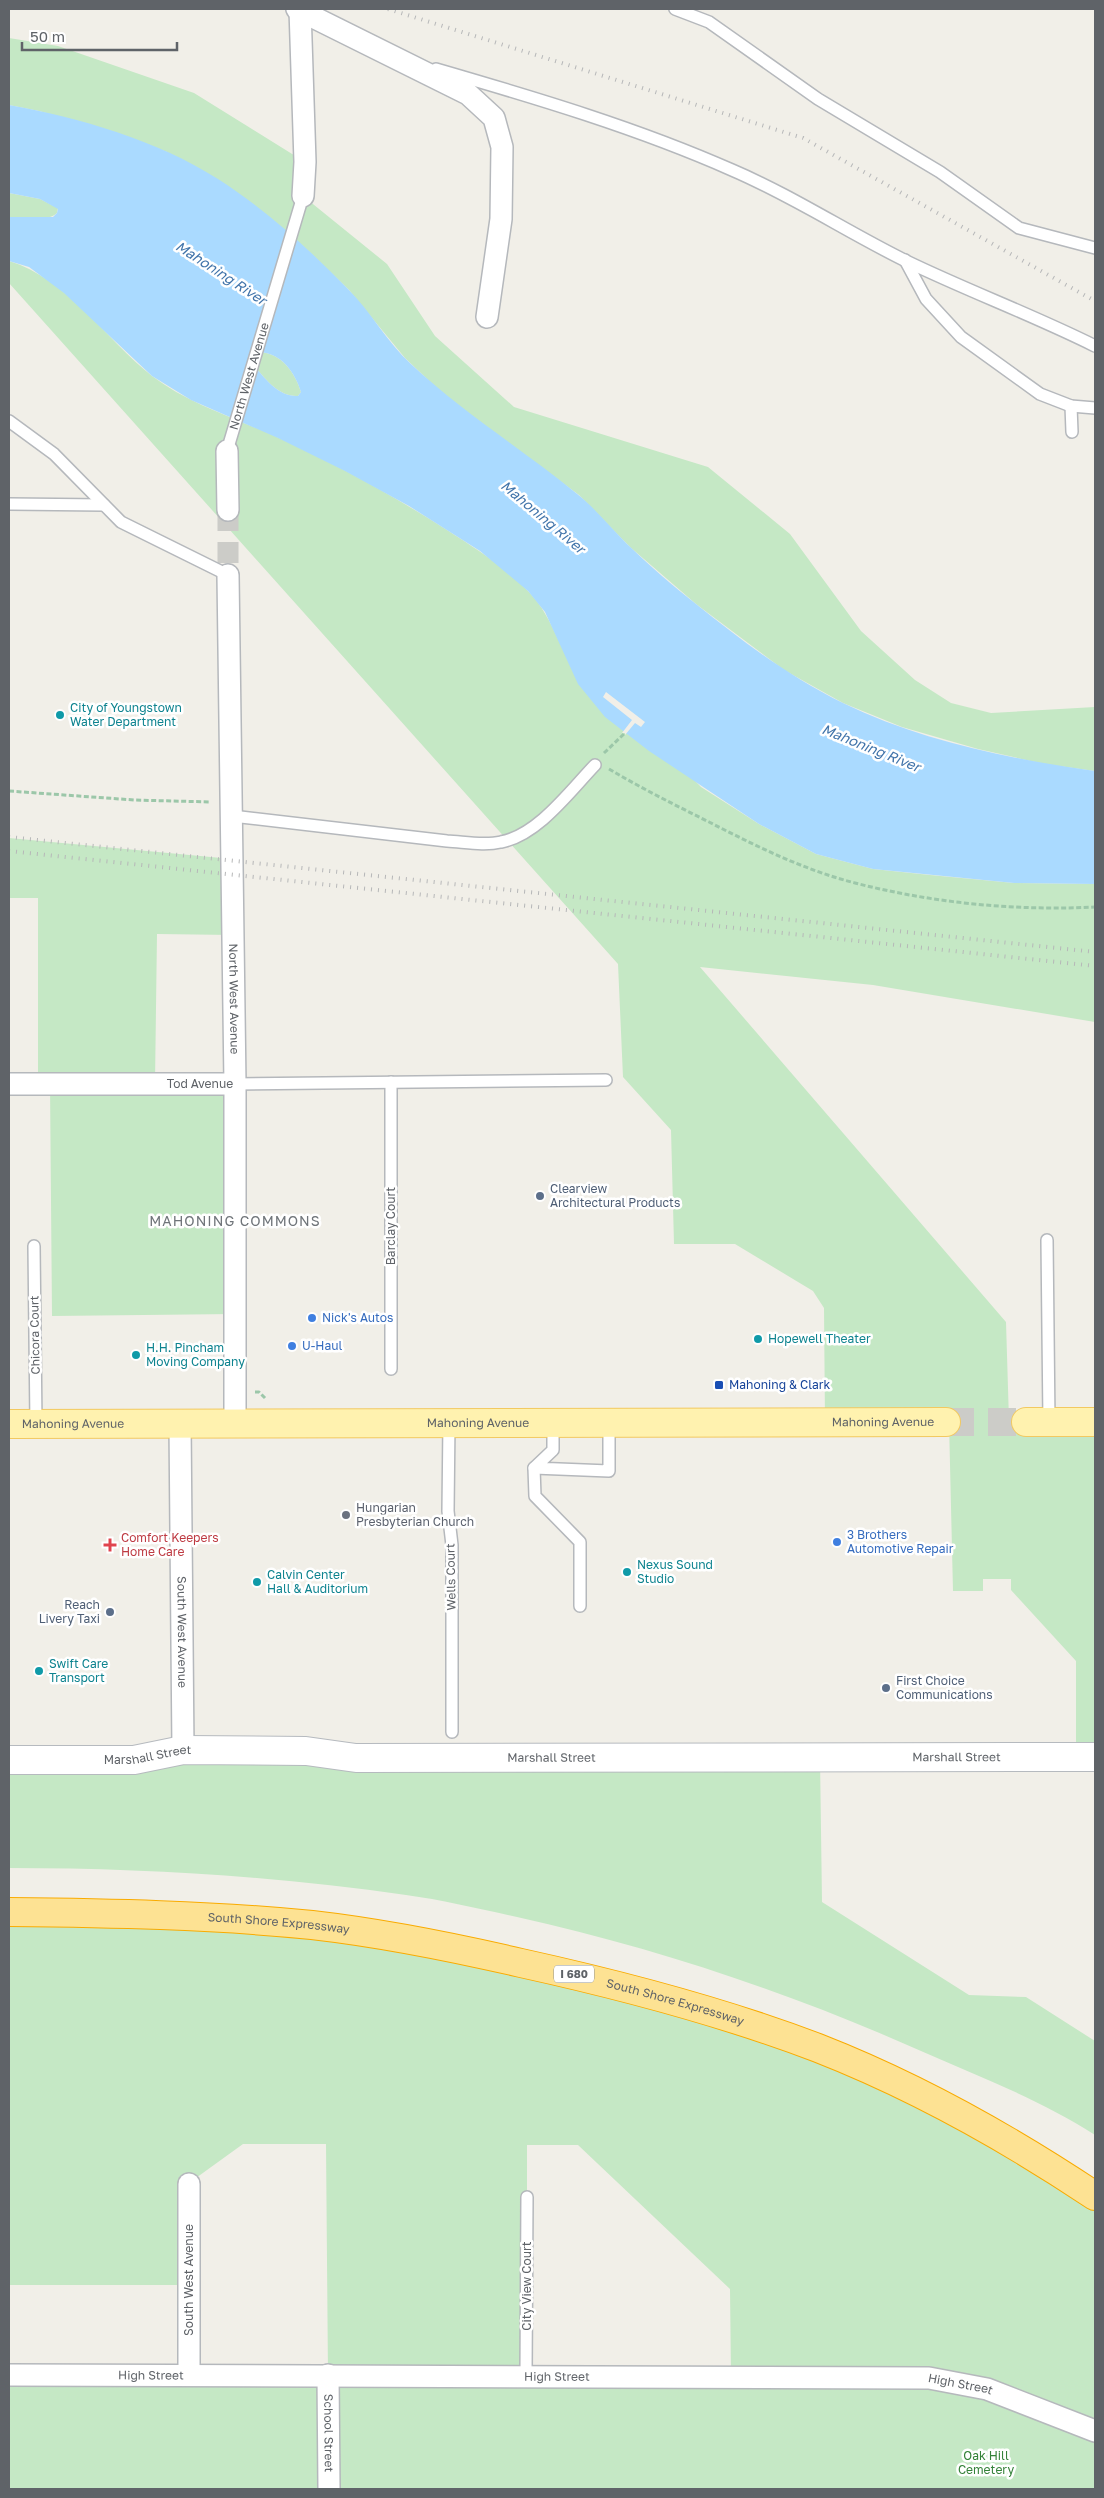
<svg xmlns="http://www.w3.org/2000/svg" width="1104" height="2498" font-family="'Golos Text',sans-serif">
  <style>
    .green { fill: #c5e8c5; fill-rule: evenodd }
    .water { fill: #aadaff; fill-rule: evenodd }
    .pier { fill: #f1efe8 }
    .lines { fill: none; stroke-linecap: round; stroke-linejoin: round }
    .street-tunnel { stroke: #ccccc8; stroke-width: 21; stroke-dasharray: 21 11; stroke-linecap: butt }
    .primary-tunnel { stroke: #ccccc8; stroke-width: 28; stroke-dasharray: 28 14; stroke-linecap: butt }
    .lane-casing { stroke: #b5b8bc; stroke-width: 14 }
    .street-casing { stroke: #b5b8bc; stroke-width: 24 }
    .secondary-casing { stroke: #b6babf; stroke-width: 30 }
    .primary-casing { stroke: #f2c960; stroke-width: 30 }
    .highway-casing { stroke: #f9ab00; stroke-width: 30 }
    .path { stroke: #9cc7a9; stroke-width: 3; stroke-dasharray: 5 2.5; stroke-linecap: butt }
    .lane { stroke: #fff; stroke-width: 11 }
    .street { stroke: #fff; stroke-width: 21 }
    .secondary { stroke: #fff; stroke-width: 28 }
    .primary { stroke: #fff2af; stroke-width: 28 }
    .highway { stroke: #fde293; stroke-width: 28 }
    .rail { stroke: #b6b7b8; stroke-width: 4; stroke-dasharray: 1 6; stroke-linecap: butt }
    .culture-dot { fill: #0f9aa8; stroke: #fff; stroke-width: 2 }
    .service-dot { fill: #5c6f8a; stroke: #fff; stroke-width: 2 }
    .shop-dot { fill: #3f7fe0; stroke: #fff; stroke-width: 2 }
    .transit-dot { fill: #1a4fb4; stroke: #fff; stroke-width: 2 }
    .worship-dot { fill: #6b7280; stroke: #fff; stroke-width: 2 }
    .health-dot { fill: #e0444e; stroke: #fff; stroke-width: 2 }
    .labels { text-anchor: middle; stroke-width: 5; stroke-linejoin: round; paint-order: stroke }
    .shield { fill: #fff; stroke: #8f9295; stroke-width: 1 }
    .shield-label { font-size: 11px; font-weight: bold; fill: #5f6368 }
    .street-label { font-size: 12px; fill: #5f6368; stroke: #fff }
    .culture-label { font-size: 12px; fill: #0d838f; stroke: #fff; text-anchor: start }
    .service-label { font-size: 12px; fill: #4e5e75; stroke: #fff; text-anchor: start }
    .shop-label { font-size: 12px; fill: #366cbe; stroke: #fff; text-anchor: start }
    .transit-label { font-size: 12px; fill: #164399; stroke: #fff; text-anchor: start }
    .worship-label { font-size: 12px; fill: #5b616d; stroke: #fff; text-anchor: start }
    .health-label { font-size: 12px; fill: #be3a42; stroke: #fff; text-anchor: start }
    .park-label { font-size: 12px; fill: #348238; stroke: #fff }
    .water-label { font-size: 14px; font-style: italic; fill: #4174aa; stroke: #fff }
    .neighbourhood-label { font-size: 14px; letter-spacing: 1px; fill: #70757a; stroke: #fff }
  </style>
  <rect width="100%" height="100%" fill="#f1efe8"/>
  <g class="green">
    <polygon points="9,38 58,46 194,93 305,162 303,196 387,264 435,336 514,407 708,467 790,534 861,631 915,680 951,703 991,713 1095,707 1095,771 1044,764 978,749 902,727 843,703 784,670 696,604 630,547 579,495 445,396 405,358 349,290 303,246 167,152 111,131 39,111 9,105"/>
    <path d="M9,193L40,199L58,208L57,213C47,223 22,217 9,217Z"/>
    <path d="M9,261C68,279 105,339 152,376C189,404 235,418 277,437C336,464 392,495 447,530C475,548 505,567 528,591C542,605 550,622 558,639L701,787L759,824L816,854L873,869L930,875L1014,883L1095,884V1022L873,985L700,967L1006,1322L1009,1421L1095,1422V1757H1076V1661L1011,1590V1579H983V1591H953L949,1422H825L824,1308L813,1291L735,1244H674L671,1130L623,1077L618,964L9,283Z"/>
    <path d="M259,352C282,353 295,373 301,392L298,396C280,397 267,381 256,368Z"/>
    <polygon points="9,838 232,859 233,935 157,934 155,1083 235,1084 235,1314 52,1316 50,1084 38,1084 38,898 9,898"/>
    <path d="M820,1758L822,1902L969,1995L1026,1997L1095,2041V2135C1041,2100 980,2077 921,2051C791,1993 656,1948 517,1917C480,1909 443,1900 406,1895C274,1876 141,1868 9,1868V1760Z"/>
    <path d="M9,1912L315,1926L759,2027L1095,2196V2489H9V2375H328L326,2144H243L189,2183V2285H9ZM527,2145H578L730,2289L731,2376H527Z"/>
  </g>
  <path class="water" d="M9,105C80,118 157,140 218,179C265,209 309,249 348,289C371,312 387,342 411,364C462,412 522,449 576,493C595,508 610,527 627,544C649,565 673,586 696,604C742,641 790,677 843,703C921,741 1010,759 1095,771V884L1014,883L873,869L816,854L759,824L649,751L605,717L578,684L545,612L528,591L480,551L409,506L345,471L278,438L191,400L152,376L64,293L29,267L9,261V217H53L57,213L58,209L40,199L9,193ZM259,352C282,353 295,373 301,392L298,396C280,397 267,381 256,368Z"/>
  <polygon class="pier" points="606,692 645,722 641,727 635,723 625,735 625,733 622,733 632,720 603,697"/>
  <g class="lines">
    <polyline class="street-tunnel" points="228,510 228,575"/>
    <polyline class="primary-tunnel" points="946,1422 1026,1422"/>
    <defs>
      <g id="lane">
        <polyline points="675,9 709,22 818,99 940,172 1019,228 1095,248"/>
        <path d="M436,69C536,98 637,128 732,170C793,196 847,232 906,261C968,291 1033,315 1095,346"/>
        <polyline points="905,260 926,299 961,337 1040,394 1071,406 1095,408"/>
        <polyline points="1071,406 1072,432"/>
        <polyline points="9,421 54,454 121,522 228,575"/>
        <path id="s1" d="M227,451L303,196"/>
        <polyline points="9,504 104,505"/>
        <path d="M232,816L447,841C465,842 484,846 501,842C538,835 570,791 595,765"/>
        <polyline points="391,1082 391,1369"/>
        <polyline points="235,1084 606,1080"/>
        <polyline points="1047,1240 1049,1422"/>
        <polyline points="34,1246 36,1424"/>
        <polyline points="449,1422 448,1511 452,1545 452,1732"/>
        <polyline points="553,1422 553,1450 534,1468 609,1471 609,1422"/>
        <polyline points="534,1468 535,1496 580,1542 580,1606"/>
        <polyline points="526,2376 527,2197"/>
      </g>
      <g id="street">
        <polyline points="297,9 468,94 494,118 502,147 501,219 487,317"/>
        <polyline points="300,9 305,162 303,196"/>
        <polyline points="227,451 228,510"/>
        <path id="s2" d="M228,575L235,1084V1423"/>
        <path id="s3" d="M9,1084H235"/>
        <path id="s4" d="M180,1423L183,1750"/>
        <polyline points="189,2184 189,2375"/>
        <path id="s5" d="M9,2375L929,2378L987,2389L1095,2431"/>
        <path id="s6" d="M328,2375L329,2489"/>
      </g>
      <g id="secondary">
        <path id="s7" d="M9,1760H134L183,1750L306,1751L356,1758L1095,1757"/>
      </g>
      <g id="primary">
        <polyline points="1026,1422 1095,1422"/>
        <path id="s8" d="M9,1424L946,1422"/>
      </g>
      <g id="highway">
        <path id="s9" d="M9,1912C110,1913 211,1915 312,1925C382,1933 452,1947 521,1963C621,1985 721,2011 818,2048C915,2086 1008,2138 1095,2196"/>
      </g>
    </defs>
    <use href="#lane" class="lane-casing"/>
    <use href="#street" class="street-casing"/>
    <use href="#secondary" class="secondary-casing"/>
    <use href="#primary" class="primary-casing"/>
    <use href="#highway" class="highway-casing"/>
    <g class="path">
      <polyline points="604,753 625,733"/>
      <path d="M609,769C641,788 675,805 709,822C756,846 804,870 855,883C933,903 1015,911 1095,907"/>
      <polyline points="9,791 134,800 211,802"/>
      <polyline points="255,1392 259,1392 266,1399"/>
    </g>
    <use href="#lane" class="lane"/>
    <use href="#street" class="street"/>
    <use href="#secondary" class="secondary"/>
    <use href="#primary" class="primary"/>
    <use href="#highway" class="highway"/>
    <g class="rail">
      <polyline points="388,9 803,138 1095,301"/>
      <polyline points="9,837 1095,952"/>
      <polyline points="9,851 1095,966"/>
    </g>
  </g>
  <g class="culture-dot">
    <circle cx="60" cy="715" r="5"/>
    <circle cx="758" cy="1339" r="5"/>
    <circle cx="136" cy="1355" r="5"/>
    <circle cx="627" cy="1572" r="5"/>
    <circle cx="257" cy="1582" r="5"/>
    <circle cx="39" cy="1671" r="5"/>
  </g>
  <g class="service-dot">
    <circle cx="540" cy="1196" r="5"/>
    <circle cx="110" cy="1612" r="5"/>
    <circle cx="886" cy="1688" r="5"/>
  </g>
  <g class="shop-dot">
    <circle cx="312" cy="1318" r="5"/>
    <circle cx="292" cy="1346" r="5"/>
    <circle cx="837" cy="1542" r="5"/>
  </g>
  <rect class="transit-dot" x="714" y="1380" width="10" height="10" rx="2.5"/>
  <circle class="worship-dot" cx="346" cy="1515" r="5"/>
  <path class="health-dot" d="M107.5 1537.5h5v5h5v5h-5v5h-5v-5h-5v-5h5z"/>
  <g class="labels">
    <rect class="shield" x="554" y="1965.5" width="40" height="17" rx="4"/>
    <g class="shield-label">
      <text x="574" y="1978">I 680</text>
    </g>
    <g class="street-label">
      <text dy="4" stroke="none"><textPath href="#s1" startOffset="78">North West Avenue</textPath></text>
      <text dy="4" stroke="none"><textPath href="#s2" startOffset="424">North West Avenue</textPath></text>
      <text dy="4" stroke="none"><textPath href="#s3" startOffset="191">Tod Avenue</textPath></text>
      <text transform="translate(391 1226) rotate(-90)" y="4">Barclay Court</text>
      <text transform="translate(35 1335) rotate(-91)" y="4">Chicora Court</text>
      <text dy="4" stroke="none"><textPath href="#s8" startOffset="469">Mahoning Avenue</textPath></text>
      <text dy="4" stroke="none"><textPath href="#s8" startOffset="874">Mahoning Avenue</textPath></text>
      <text dy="4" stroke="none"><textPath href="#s8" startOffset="64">Mahoning Avenue</textPath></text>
      <text transform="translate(451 1577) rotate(-91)" y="4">Wells Court</text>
      <text dy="4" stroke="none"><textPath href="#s4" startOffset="209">South West Avenue</textPath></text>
      <text dy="4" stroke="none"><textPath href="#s7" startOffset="139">Marshall Street</textPath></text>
      <text dy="4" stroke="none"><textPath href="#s7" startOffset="544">Marshall Street</textPath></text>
      <text dy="4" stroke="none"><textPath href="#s7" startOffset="949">Marshall Street</textPath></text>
      <text dy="4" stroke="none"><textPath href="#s9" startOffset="270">South Shore Expressway</textPath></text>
      <text dy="4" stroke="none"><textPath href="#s9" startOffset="675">South Shore Expressway</textPath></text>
      <text transform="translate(189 2280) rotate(-90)" y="4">South West Avenue</text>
      <text transform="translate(527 2286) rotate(-90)" y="4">City View Court</text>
      <text dy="4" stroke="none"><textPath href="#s5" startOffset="142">High Street</textPath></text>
      <text dy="4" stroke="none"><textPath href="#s5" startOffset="548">High Street</textPath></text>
      <text dy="4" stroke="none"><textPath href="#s5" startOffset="952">High Street</textPath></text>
      <text dy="4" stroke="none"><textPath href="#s6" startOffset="58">School Street</textPath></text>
    </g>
    <g class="culture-label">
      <text x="70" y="712">City of Youngstown<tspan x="70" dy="14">Water Department</tspan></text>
      <text x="768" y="1343">Hopewell Theater</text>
      <text x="146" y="1352">H.H. Pincham<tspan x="146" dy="14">Moving Company</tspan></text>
      <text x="637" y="1569">Nexus Sound<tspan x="637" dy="14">Studio</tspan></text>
      <text x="267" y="1579">Calvin Center<tspan x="267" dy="14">Hall &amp; Auditorium</tspan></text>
      <text x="49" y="1668">Swift Care<tspan x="49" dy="14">Transport</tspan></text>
    </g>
    <g class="service-label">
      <text x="550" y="1193">Clearview<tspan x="550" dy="14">Architectural Products</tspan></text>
      <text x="100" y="1609" text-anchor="end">Reach<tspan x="100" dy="14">Livery Taxi</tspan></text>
      <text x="896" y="1685">First Choice<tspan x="896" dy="14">Communications</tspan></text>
    </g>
    <g class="shop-label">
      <text x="322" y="1322">Nick's Autos</text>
      <text x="302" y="1350">U-Haul</text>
      <text x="847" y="1539">3 Brothers<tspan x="847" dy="14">Automotive Repair</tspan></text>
    </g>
    <g class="transit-label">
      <text x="729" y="1389">Mahoning &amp; Clark</text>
    </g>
    <g class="worship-label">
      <text x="356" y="1512">Hungarian<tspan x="356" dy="14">Presbyterian Church</tspan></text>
    </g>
    <g class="health-label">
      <text x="121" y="1542">Comfort Keepers<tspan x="121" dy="14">Home Care</tspan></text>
    </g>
    <g class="park-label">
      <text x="986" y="2460">Oak Hill<tspan x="986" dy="14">Cemetery</tspan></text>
    </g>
    <g class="water-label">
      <text transform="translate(221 273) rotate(33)" y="5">Mahoning River</text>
      <text transform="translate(543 517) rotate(40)" y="5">Mahoning River</text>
      <text transform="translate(871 748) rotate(22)" y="5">Mahoning River</text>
    </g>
    <g class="neighbourhood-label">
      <text x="235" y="1226">MAHONING COMMONS</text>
    </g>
  </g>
  <rect width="1104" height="2498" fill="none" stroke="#5f6368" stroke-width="20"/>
  <path d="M22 42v8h155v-8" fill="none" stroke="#5f6368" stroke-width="2.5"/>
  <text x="30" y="42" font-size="15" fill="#5f6368" stroke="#ffffff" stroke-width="4" paint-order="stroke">50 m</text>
</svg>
